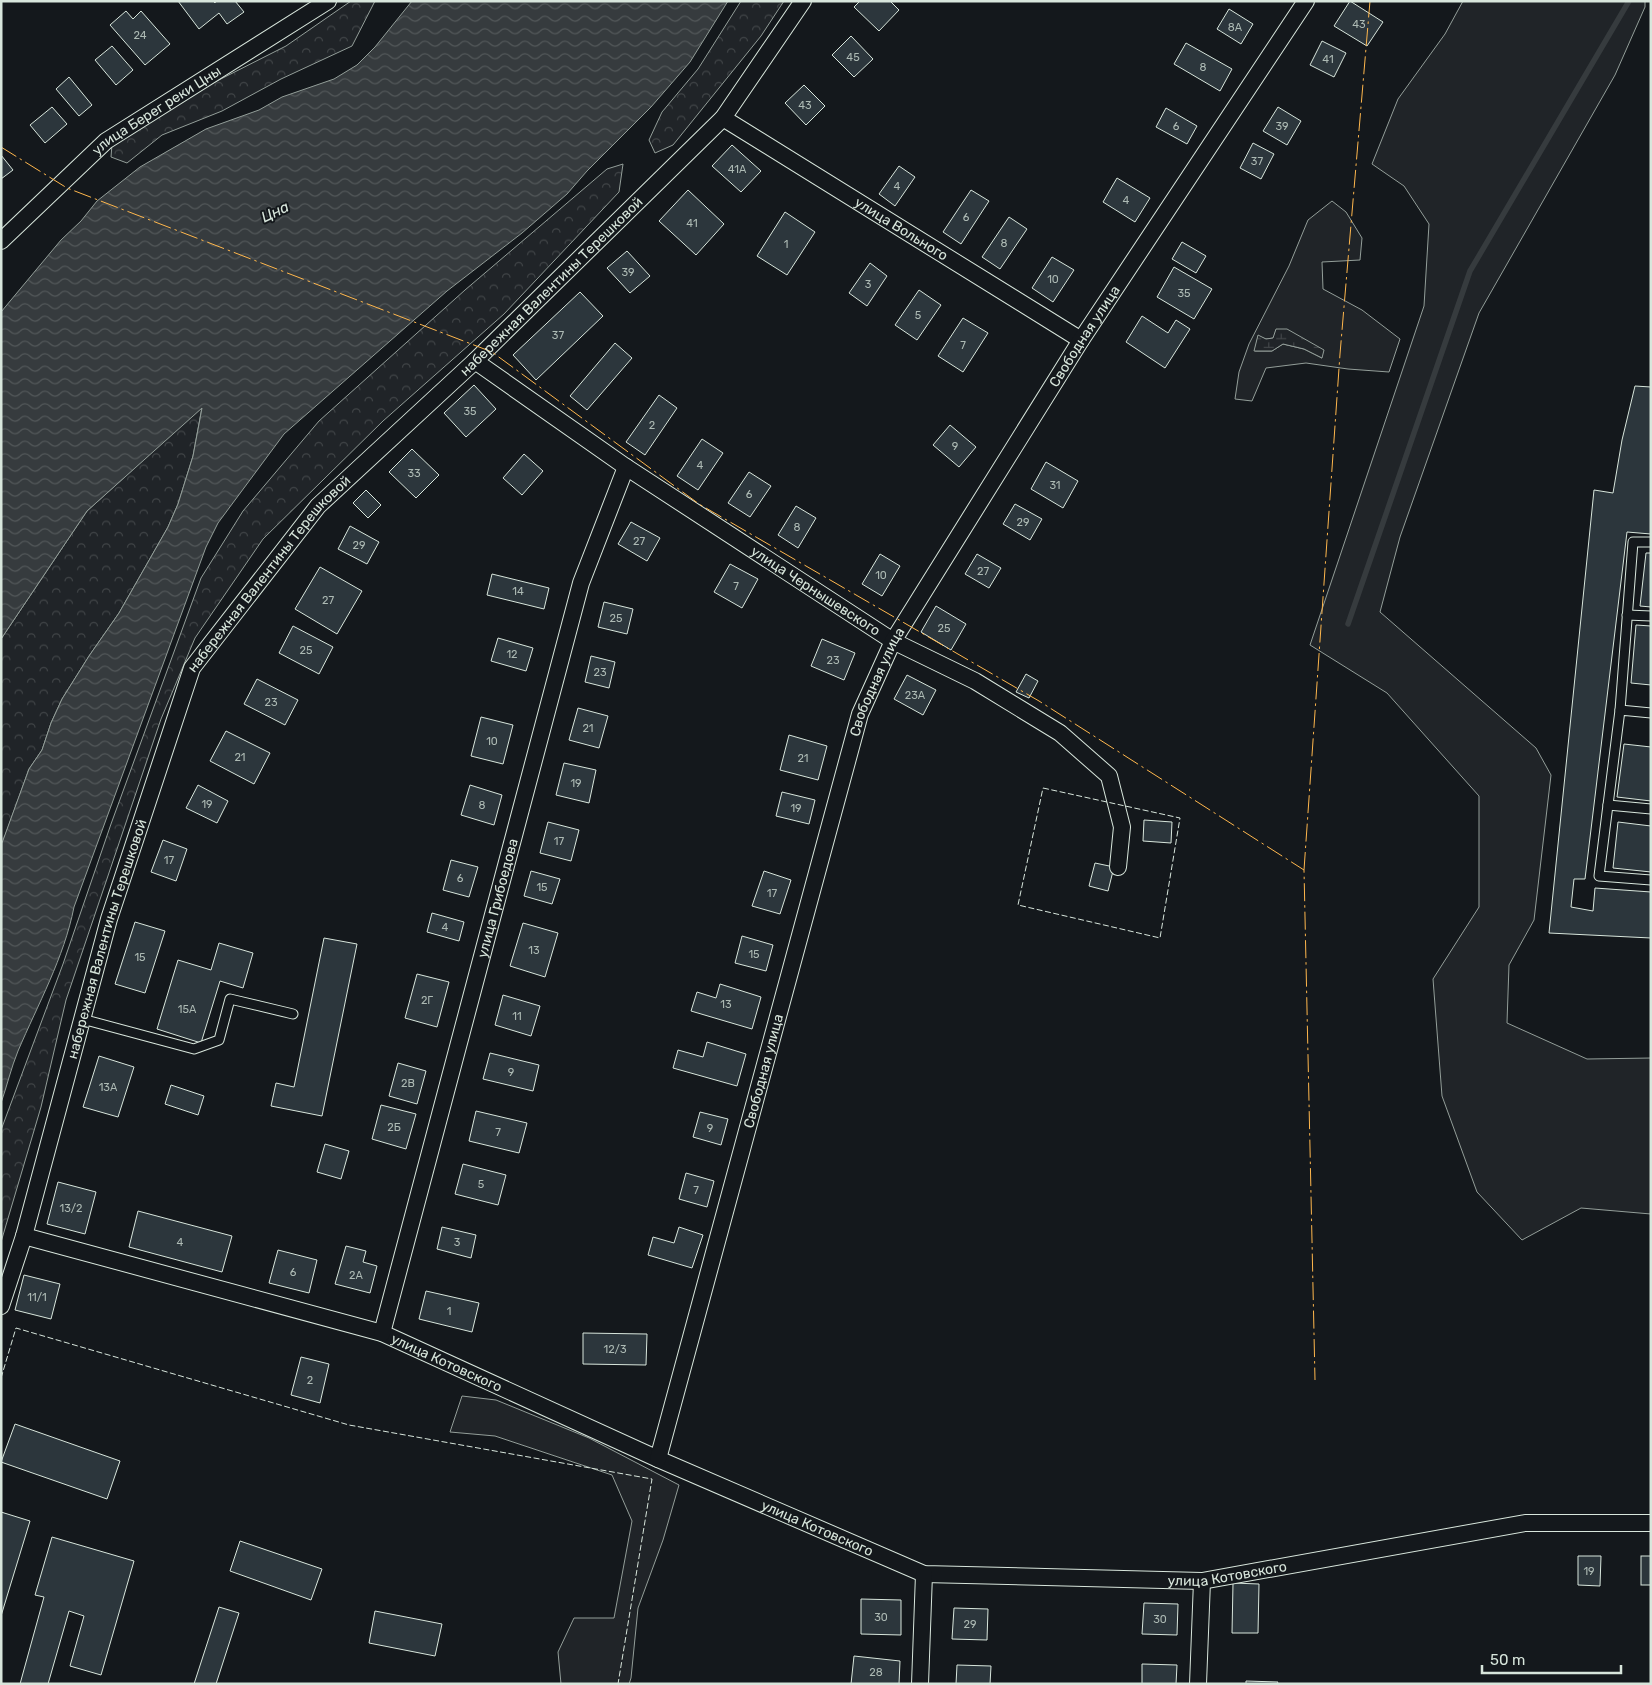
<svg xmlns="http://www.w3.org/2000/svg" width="1652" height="1685" font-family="Rubik,sans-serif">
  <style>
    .green { fill: #202428; stroke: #939e99; fill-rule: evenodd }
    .forest { fill: url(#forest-crowns); stroke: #939e99 }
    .wetland { fill: url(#wetland-marsh); stroke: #939e99 }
    .water { fill: url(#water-waves); stroke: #939e99 }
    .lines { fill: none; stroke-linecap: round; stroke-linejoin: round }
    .stream { stroke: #363b3e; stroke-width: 5.5 }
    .building { fill: #2c363c; stroke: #d8e6dc }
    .service-casing { stroke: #d8e6dc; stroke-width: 11 }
    .minor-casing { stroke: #d8e6dc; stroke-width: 18 }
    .service { stroke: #14181c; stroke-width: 9 }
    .minor { stroke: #14181c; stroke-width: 16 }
    .fence { stroke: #d8e6dc; stroke-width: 1; stroke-dasharray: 6 2.5; stroke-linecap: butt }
    .power { stroke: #ffb74d; stroke-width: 1; stroke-dasharray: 18 4 2.5 4; stroke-linecap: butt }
    .labels { text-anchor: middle; stroke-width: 4; stroke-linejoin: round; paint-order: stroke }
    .number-label { font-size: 11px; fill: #adbab4 }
    .street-label { font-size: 14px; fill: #d8e6dc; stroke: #14181c }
    .water-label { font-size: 15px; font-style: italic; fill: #d8e6dc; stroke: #14181c }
  </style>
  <defs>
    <pattern id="forest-crowns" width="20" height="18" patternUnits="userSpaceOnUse" patternTransform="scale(1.25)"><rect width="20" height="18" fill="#202428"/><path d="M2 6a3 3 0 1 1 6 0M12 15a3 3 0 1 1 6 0" fill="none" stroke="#404447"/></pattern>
    <pattern id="wetland-marsh" width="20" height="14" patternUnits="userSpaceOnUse" patternTransform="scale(1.25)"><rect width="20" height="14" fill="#202428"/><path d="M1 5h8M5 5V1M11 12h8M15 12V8" fill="none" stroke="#404447"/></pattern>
    <pattern id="water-waves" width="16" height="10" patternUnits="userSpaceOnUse" patternTransform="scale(1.25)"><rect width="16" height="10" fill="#363b3e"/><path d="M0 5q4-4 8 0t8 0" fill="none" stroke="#525759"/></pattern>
  </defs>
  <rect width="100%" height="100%" fill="#14181c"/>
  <g class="green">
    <polygon points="1463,1 1645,1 1645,7 1615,75 1479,313 1400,537 1380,612 1536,748 1551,775 1534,920 1509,965 1507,1023 1587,1059 1651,1058 1651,1214 1581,1208 1522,1240 1477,1192 1442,1096 1433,979 1479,907 1479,796 1387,693 1310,645 1424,306 1429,224 1404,186 1372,164 1398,99 1445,34"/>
    <path d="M1332,201L1346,212L1362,238L1360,260L1322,262L1323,289L1362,310L1400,339L1389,372L1348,369L1306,363L1266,368L1252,401L1235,399L1239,372L1249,344L1289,266L1308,220ZM1276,330L1322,358L1304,349L1283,344L1272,351H1255L1258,336L1266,339L1274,338Z"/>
    <polygon points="462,1396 496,1400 589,1438 679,1485 663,1540 638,1608 631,1678 629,1684 561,1684 558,1652 574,1618 614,1618 632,1521 612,1475 495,1436 450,1432"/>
  </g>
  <g class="forest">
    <polygon points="351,1 375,1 352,46 281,79 222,111 162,135 127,163 111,157 112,144 207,86 286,46"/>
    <polygon points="741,1 784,1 761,36 673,145 655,153 649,140 662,112 698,69"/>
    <polygon points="623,164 619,192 504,314 383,421 263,539 195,638 161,719 66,1000 41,1107 1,1242 1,1130 63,964 111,824 201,578 243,511 319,421 465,290 607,169"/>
    <polygon points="202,407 193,456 178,504 168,527 119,613 89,656 62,699 51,723 42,750 29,769 1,847 1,639 87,511"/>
  </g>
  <polygon class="wetland" points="1276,329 1287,329 1324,350 1322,358 1304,349 1283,344 1272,351 1254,351 1258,335 1266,339 1273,338"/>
  <path class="water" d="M412,1H728L690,62L651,107L587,171L567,194L522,233L447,291L284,434L218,523L206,547L74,907C64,958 38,1004 18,1051C11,1068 7,1086 1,1103L2,843L29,769L42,750L51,723L62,699L89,656L119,613L168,527L178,504L193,456L202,408L87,511L1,639V312L61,240L81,221L97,201L140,167L206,129L259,110L282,97L334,79L357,65L375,47Z"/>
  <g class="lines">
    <polyline class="stream" points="1348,624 1470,271 1629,1"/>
  </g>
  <g class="building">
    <polygon points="178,1 213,1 215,3 216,1 235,1 244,12 227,24 219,13 199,29"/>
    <polygon points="860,1 890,1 899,10 879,31 854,7"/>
    <polygon points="1350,1 1383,22 1367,46 1334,26"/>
    <polygon points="1229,9 1253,24 1241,44 1217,29"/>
    <polygon points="126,11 133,19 141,11 170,44 145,65 110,25"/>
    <polygon points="851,36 873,59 854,77 832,55"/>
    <polygon points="1322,41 1346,53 1334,77 1310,65"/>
    <polygon points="1186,43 1232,69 1220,91 1174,64"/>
    <polygon points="112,46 133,70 116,85 95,60"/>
    <polygon points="69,77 92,105 79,116 56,89"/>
    <polygon points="804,85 825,106 806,125 785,103"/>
    <polygon points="52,107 67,124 45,143 30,125"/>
    <polygon points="1278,107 1301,121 1287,145 1263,131"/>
    <polygon points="1166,108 1197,126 1187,144 1156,127"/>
    <polygon points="1253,143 1274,154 1261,179 1240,168"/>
    <polygon points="732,145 761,171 741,192 712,166"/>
    <polygon points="1,155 13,170 1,179"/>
    <polygon points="899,166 915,177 895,206 879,194"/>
    <polygon points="1117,178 1150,198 1135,222 1103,202"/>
    <polygon points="688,190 724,224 696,255 659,221"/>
    <polygon points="971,190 989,201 961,244 943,232"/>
    <polygon points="785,212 815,232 787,275 757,256"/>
    <polygon points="1009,217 1027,229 1000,269 982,257"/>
    <polygon points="1182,242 1206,256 1196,273 1172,259"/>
    <polygon points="627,251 650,276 630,293 607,268"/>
    <polygon points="1052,257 1074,270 1053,302 1032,288"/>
    <polygon points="870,263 887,276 867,306 849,293"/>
    <polygon points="1174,267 1212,289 1194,319 1157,297"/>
    <polygon points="919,290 941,305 917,340 895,325"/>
    <polygon points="580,292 603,316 536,380 513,355"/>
    <polygon points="1142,316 1168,333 1176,320 1190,329 1165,368 1126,342"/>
    <polygon points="963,318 988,333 963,372 938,356"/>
    <polygon points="615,343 632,358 587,410 570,396"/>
    <polygon points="474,385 496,409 466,437 444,413"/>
    <polygon points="1635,386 1651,387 1651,534 1627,532 1585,879 1574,879 1571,907 1593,911 1595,888 1651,892 1651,938 1549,933 1594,490 1613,493 1622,440"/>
    <polygon points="659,395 677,408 645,455 626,442"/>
    <polygon points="950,425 976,447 959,467 933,445"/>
    <polygon points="702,439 723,453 698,490 677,476"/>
    <polygon points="412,449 439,475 416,498 389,472"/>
    <polygon points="524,454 543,471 522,495 503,478"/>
    <polygon points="1046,462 1078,481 1063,508 1031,489"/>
    <polygon points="749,472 771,486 750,517 728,503"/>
    <polygon points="366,490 381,505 368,518 353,503"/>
    <polygon points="1015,504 1042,519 1030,540 1003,524"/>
    <polygon points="796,506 816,518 798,548 778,535"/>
    <polygon points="631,522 660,538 647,561 618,544"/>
    <polygon points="350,526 379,542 367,564 338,549"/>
    <polygon points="1646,553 1651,553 1651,607 1640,606"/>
    <polygon points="880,554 900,566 882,596 862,584"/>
    <polygon points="977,554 1001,568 989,588 965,574"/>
    <polygon points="730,564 758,579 742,608 714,592"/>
    <polygon points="320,567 362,591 337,634 295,609"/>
    <polygon points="492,574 549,588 544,609 487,595"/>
    <polygon points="604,602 633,609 627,634 598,627"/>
    <polygon points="936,606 966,624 951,650 921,632"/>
    <polygon points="1636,625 1651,626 1651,685 1631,683"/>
    <polygon points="293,626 333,647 319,674 279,653"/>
    <polygon points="498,638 533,648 526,671 491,661"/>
    <polygon points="822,639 855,653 844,680 811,666"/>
    <polygon points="591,656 615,662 609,688 585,682"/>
    <polygon points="1026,674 1038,681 1029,698 1016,692"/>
    <polygon points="907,675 936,690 923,715 894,699"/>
    <polygon points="257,679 298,700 285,725 244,704"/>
    <polygon points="578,708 608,716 599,748 569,740"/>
    <polygon points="481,717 513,725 503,764 471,756"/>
    <polygon points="226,731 270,753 254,784 210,761"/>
    <polygon points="789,735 827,746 818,780 780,770"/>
    <polygon points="1624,744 1651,747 1651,801 1617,797"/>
    <polygon points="564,763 596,770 589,803 556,795"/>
    <polygon points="198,785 228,801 217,823 186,808"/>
    <polygon points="470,785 502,795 494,825 461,815"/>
    <polygon points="782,792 815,800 809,824 776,816"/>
    <polygon points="1144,820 1172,822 1171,843 1143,841"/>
    <polygon points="548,822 579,830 571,861 540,853"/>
    <polygon points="1618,822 1651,826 1651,872 1613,868"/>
    <polygon points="163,840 187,849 176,881 151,872"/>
    <polygon points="451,860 478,867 469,897 443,890"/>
    <polygon points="1095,863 1114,867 1108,891 1089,886"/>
    <polygon points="531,871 560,879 552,904 524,896"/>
    <polygon points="764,871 791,880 780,914 752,906"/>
    <polygon points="432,913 464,922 459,941 427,932"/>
    <polygon points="135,922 165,931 145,993 115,984"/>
    <polygon points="523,923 558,933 545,977 510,966"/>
    <polygon points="742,936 773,945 766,971 735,963"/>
    <polygon points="324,938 357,944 322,1116 271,1106 276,1083 294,1087"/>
    <polygon points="219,943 253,953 243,988 220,981 201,1043 157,1029 178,960 211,970"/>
    <polygon points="417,974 449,982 437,1027 405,1018"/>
    <polygon points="720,984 761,997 752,1029 691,1011 697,992 716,998"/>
    <polygon points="503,995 540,1006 531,1036 495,1025"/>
    <polygon points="707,1042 746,1054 737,1086 673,1068 678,1050 703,1057"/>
    <polygon points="490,1053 539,1065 533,1091 483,1079"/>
    <polygon points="99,1056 134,1067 118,1117 83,1107"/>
    <polygon points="398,1063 426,1071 417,1104 389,1096"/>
    <polygon points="171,1085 204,1096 198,1115 165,1104"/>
    <polygon points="381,1105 416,1114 406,1149 372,1139"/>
    <polygon points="476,1111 527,1123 519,1153 469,1141"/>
    <polygon points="700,1112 728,1119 721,1145 693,1137"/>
    <polygon points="325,1144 349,1151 341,1179 317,1172"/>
    <polygon points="463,1164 506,1175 498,1205 455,1194"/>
    <polygon points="686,1173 714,1181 707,1207 679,1199"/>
    <polygon points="58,1182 96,1192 85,1234 47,1224"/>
    <polygon points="138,1211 232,1236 222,1272 129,1247"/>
    <polygon points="442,1227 476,1235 471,1258 437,1249"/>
    <polygon points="679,1227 703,1235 692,1268 648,1255 653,1237 674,1243"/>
    <polygon points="346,1246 366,1251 363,1262 377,1266 370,1293 335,1284"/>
    <polygon points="278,1250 317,1260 309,1293 269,1283"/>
    <polygon points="24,1275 60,1284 51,1319 15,1310"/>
    <polygon points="426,1291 479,1303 472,1332 419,1319"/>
    <polygon points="583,1333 647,1334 646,1365 583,1364"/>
    <polygon points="301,1357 329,1364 320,1403 291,1395"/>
    <polygon points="15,1424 120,1461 107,1499 1,1462"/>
    <polygon points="1,1512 30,1521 1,1616"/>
    <polygon points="52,1537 134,1561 101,1675 70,1666 84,1616 69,1611 48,1684 20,1684 44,1597 35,1595"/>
    <polygon points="240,1541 322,1569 311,1600 230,1571"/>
    <polygon points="1578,1556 1601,1556 1600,1586 1578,1585"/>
    <rect x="1641" y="1556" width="10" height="29"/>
    <polygon points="1233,1583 1259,1584 1258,1633 1232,1633"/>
    <polygon points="861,1599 901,1600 901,1635 861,1634"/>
    <polygon points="1144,1603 1178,1604 1177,1635 1142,1634"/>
    <polygon points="219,1607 239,1613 216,1684 194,1684"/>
    <polygon points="954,1608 988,1609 987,1640 952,1639"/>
    <polygon points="375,1611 442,1624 435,1656 369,1643"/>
    <polygon points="854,1656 900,1661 899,1684 851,1684"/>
    <polygon points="1142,1664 1177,1665 1176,1684 1142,1684"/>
    <polygon points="957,1665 991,1666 990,1684 956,1684"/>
    <polygon points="1246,1681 1278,1682 1277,1684 1246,1684"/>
  </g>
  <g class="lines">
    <defs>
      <g id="service">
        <polyline points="1627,615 1651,616"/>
        <polyline points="1620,710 1633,542 1651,542"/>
        <polyline points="1651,713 1620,710 1599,876 1651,880"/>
        <polyline points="1608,805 1651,809"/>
        <polyline points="82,1019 194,1049 219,1040 230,999 293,1014"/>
      </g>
      <g id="minor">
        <path id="s1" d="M723,118L1081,340"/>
        <path id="s2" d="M1,241L106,141L328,1"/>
        <path id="s3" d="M475,361L626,467L893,641L975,681L1060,733L1109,776L1122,827L1118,867"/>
        <path id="s4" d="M24,1236L382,1333L658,1459L924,1574L1202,1581L1525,1523H1651"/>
        <path id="s5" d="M1,1306L24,1236L109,919L192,668L318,506L475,361L723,118L803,1"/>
        <path id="s6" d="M382,1333L581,583L626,467"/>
        <path id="s7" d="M658,1459L860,714L893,641L1081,340L1306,1"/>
        <polyline points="920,1684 924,1574"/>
        <polyline points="1198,1684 1202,1581"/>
      </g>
    </defs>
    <use href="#service" class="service-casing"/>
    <use href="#minor" class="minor-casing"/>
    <use href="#service" class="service"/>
    <use href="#minor" class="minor"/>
    <g class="fence">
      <polygon points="1043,788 1180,818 1160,938 1018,905"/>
      <polyline points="1,1378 16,1328 349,1425 652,1479 618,1684"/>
    </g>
    <g class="power">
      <polyline points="1,147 67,188 492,352 699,504 1039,701 1304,870 1315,1380"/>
      <polyline points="1304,870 1340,354 1370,1"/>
    </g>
  </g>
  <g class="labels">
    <g class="number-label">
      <text x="1359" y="28">43</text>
      <text x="1235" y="31">8А</text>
      <text x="140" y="39">24</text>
      <text x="853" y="61">45</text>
      <text x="1328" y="63">41</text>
      <text x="1203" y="71">8</text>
      <text x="805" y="109">43</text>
      <text x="1176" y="130">6</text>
      <text x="1282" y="130">39</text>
      <text x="1257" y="165">37</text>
      <text x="737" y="173">41А</text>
      <text x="897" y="190">4</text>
      <text x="1126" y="204">4</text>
      <text x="966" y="221">6</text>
      <text x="692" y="227">41</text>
      <text x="1004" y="247">8</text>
      <text x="786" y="248">1</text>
      <text x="628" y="276">39</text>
      <text x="1053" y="283">10</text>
      <text x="868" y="288">3</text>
      <text x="1184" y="297">35</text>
      <text x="918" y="319">5</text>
      <text x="558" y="339">37</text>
      <text x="963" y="349">7</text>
      <text x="470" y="415">35</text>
      <text x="652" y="429">2</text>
      <text x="955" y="450">9</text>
      <text x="700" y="469">4</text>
      <text x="414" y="477">33</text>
      <text x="1055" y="489">31</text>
      <text x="749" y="498">6</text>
      <text x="1023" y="526">29</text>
      <text x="797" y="531">8</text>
      <text x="639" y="545">27</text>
      <text x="359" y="549">29</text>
      <text x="983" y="575">27</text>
      <text x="881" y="579">10</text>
      <text x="736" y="590">7</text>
      <text x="518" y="595">14</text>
      <text x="328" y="604">27</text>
      <text x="616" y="622">25</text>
      <text x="944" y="632">25</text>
      <text x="306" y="654">25</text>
      <text x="512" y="658">12</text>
      <text x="833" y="664">23</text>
      <text x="600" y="676">23</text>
      <text x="915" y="699">23А</text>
      <text x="271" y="706">23</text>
      <text x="588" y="732">21</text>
      <text x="492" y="745">10</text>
      <text x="240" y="761">21</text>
      <text x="803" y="762">21</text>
      <text x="576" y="787">19</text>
      <text x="207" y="808">19</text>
      <text x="482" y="809">8</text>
      <text x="796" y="812">19</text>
      <text x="559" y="845">17</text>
      <text x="169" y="864">17</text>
      <text x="460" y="882">6</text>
      <text x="542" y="891">15</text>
      <text x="772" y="897">17</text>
      <text x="445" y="931">4</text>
      <text x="534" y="954">13</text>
      <text x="754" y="958">15</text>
      <text x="140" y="961">15</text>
      <text x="427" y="1004">2Г</text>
      <text x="726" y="1008">13</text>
      <text x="187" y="1013">15А</text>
      <text x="517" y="1020">11</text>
      <text x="511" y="1076">9</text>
      <text x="408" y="1087">2В</text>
      <text x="108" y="1091">13А</text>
      <text x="394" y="1131">2Б</text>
      <text x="710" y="1132">9</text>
      <text x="498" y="1136">7</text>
      <text x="481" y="1188">5</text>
      <text x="696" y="1194">7</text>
      <text x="71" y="1212">13/2</text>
      <text x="180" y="1246">4</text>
      <text x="457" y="1246">3</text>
      <text x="293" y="1276">6</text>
      <text x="356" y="1279">2А</text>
      <text x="37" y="1301">11/1</text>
      <text x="449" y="1315">1</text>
      <text x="615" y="1353">12/3</text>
      <text x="310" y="1384">2</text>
      <text x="1589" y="1575">19</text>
      <text x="881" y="1621">30</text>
      <text x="1160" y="1623">30</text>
      <text x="970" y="1628">29</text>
      <text x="876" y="1676">28</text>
    </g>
    <g class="street-label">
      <text dy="5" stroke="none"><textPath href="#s2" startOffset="204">улица Берег реки Цны</textPath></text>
      <text dy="5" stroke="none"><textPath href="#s1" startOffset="210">улица Вольного</textPath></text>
      <text dy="5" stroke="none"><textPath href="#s5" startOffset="1192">набережная Валентины Терешковой</textPath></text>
      <text dy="5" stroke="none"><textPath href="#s7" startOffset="1212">Свободная улица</textPath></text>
      <text dy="5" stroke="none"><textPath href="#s5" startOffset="788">набережная Валентины Терешковой</textPath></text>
      <text dy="5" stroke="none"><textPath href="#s3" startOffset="411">улица Чернышевского</textPath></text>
      <text dy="5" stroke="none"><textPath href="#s7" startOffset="808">Свободная улица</textPath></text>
      <text dy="5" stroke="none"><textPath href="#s6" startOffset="450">улица Грибоедова</textPath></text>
      <text dy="5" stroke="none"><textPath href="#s5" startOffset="382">набережная Валентины Терешковой</textPath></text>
      <text dy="5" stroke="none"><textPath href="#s7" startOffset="402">Свободная улица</textPath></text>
      <text dy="5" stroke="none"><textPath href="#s4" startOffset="442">улица Котовского</textPath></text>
      <text dy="5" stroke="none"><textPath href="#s4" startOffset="848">улица Котовского</textPath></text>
      <text dy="5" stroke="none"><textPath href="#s4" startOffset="1268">улица Котовского</textPath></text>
    </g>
    <g class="water-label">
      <text transform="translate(275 212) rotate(-26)" y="5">Цна</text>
    </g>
  </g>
  <rect width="1652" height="1685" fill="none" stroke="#d8e6dc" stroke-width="5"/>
  <path d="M1482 1665v8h139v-8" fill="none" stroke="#d8e6dc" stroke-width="2.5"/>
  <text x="1490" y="1665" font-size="15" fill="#d8e6dc" stroke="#14181c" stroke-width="4" paint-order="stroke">50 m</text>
</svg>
